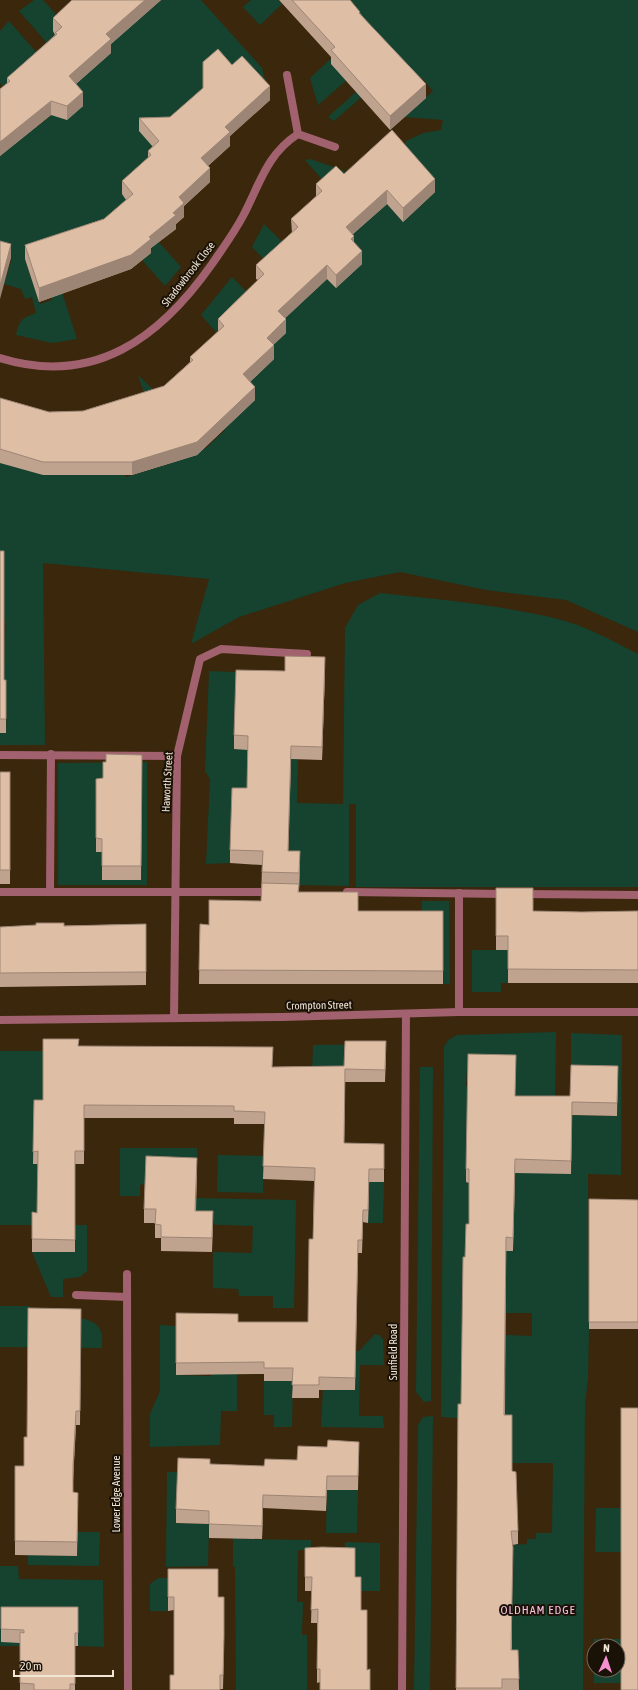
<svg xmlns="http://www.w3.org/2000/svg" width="638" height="1690" font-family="'Asap Condensed',sans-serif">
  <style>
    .green { fill: #15432f; fill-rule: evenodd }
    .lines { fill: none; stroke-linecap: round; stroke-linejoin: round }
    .lane { stroke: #a1616e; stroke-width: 8 }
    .street { stroke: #a1616e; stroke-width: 8 }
    .wall { fill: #c0a38f }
    .shaded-wall { fill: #9c8574 }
    .building { fill: #dfbea6; stroke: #9c8574 }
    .labels { text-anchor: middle; stroke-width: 4; stroke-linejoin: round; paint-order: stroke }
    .street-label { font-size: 11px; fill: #f1e5d5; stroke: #1a1207 }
    .neighbourhood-label { font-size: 12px; letter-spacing: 1px; fill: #fac0e3; stroke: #1a1207 }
  </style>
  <rect width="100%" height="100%" fill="#3a270c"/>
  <g class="green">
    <path d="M34,0H43L63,22H84L141,0L150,10L161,0H201L262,68L270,100L243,69L235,120L159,155L133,208L25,259L40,304L52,300L49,293L61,289L77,339L52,343L16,335C20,319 21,319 36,313L32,297L25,299L21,289L4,284L12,258L0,255V156L26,134L20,107L37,127L56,111L68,67L19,11Z"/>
    <polygon points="251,0 278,0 282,4 260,25 243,7"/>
    <path d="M337,0H638V632L566,600L486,590L400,572L345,583L239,617L191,644L209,579L43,563L45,745H0V733H6C7,707 6,692 0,667H4L5,622H0V444L5,464L41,474L108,423L126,477L168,464L138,375L164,400L205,449L224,431L243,388L270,266L252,247L264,224L297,256L350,236L376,213L328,186L305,160L310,159L343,170L361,191L402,155L406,141L423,133L441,130L443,120L404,117L433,91L422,78L411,88L373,87L334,121L328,117L357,91L347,80L318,105L310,78L337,53Z"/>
    <polygon points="9,21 43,60 7,91 0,83 0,31"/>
    <polygon points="157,240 181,267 165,286 142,260 151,253 147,248"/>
    <polygon points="232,277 253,298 216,332 201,315"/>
    <path d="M380,593C438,599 498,605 554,618C584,625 611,640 638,654V887H356V804H349V886L299,885L300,865L288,864L290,787L247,802H232L230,863L206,864L210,779L205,771L209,671L236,672L280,750L298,760L297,803L343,804L345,628L358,605Z"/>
    <path d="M147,762V885H58V763ZM96,792H103L102,869V852H96L102,806H95Z"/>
    <polygon points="422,901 449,901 450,984 443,984 443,917 422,938"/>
    <polygon points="472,950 508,950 508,983 501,983 501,992 472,992"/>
    <path d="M556,1032L554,1174H571L570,1115L617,1116L618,1070L571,1079V1033L622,1035L621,1175L588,1174L589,1329L588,1378L585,1405L583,1690H519L502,1641H512L511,1545L527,1544V1539H536V1533H552L553,1463H502L458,1418L441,1417L444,1047L448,1040L457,1035ZM467,1067L492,1068L515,1109L471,1086H466ZM515,1179L505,1238H514V1251H505L469,1238L470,1183L466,1182ZM506,1313H532V1336L506,1335L505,1382L496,1383Z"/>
    <polygon points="384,1044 386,1054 345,1053 344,1182 384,1182 383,1223 368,1223 368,1192 320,1180 308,1180 313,1045"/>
    <polygon points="0,1051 43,1051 43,1113 34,1113 33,1164 38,1164 37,1225 0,1225"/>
    <polygon points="420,1067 433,1067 431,1401 424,1402 416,1392"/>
    <polygon points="120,1148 197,1148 197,1172 140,1185 140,1196 120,1196"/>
    <polygon points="218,1155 264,1156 263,1193 217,1192"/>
    <polygon points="196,1198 296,1200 294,1308 273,1308 273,1296 239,1296 238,1289 213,1288 213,1252 252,1253 253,1226 195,1224"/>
    <polygon points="75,1225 87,1225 87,1271 80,1277 63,1279 63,1297 51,1297 32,1252 75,1252"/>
    <path d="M0,1306H29V1316C46,1317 96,1311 101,1332C103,1337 102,1343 102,1348L0,1347Z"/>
    <polygon points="160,1325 176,1326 176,1375 211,1376 211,1366 237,1366 237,1411 221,1411 220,1445 150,1447 150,1414 160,1391"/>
    <polygon points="375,1334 379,1335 383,1339 384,1365 360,1365 359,1416 383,1416 384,1428 321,1427 323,1390 355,1390 356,1351 359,1351"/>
    <polygon points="264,1381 293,1381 292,1427 274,1427 274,1415 264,1415"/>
    <polygon points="433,1416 430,1690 414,1690 418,1425 423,1417"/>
    <polygon points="167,1472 178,1472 176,1523 209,1524 208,1566 166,1567"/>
    <polygon points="327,1490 358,1490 357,1533 326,1533"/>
    <polygon points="596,1508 621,1508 621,1537 630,1552 595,1552"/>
    <polygon points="233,1525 241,1539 311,1540 311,1550 298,1550 297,1602 303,1602 302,1635 307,1635 307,1690 236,1690 235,1567 233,1566"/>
    <polygon points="77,1532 100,1532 99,1566 28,1565 28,1555 77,1556"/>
    <polygon points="345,1542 380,1543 380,1591 355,1591 345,1561"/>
    <polygon points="0,1566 18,1566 19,1579 103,1580 104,1647 78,1646 78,1621 24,1646 0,1646"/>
    <polygon points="158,1578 218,1578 218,1583 168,1583 168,1611 150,1611 150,1584"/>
    <path d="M594,1639H621L631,1683H594ZM594,1646H618V1670H594Z"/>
  </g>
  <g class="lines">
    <g class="lane">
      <polyline points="0,755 177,756"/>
      <polyline points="0,892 271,892"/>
      <polyline points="50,892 51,754"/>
      <polyline points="347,892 505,894"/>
      <polyline points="459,893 459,1012"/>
      <polyline points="523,894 638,895"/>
    </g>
    <g class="street">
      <polyline points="287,75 298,134 335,147"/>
      <path d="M0,358C94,387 160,338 212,264C223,248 234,233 243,216C260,184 266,155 298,134"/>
      <polyline points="174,1018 177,756 200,659 221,649 307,654"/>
      <polyline points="0,1020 282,1017 459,1012 638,1012"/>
      <polyline points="127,1274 128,1690"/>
      <polyline points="76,1295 127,1297"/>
      <polyline points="402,1690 406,1014"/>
    </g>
  </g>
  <g class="wall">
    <polygon points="72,0 161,0 111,44 111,53 76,84 83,106 67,120 51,115 0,156 0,89 7,84 7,78 55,35 53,31 53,18"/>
    <polygon points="279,0 350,0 426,98 390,130 331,64 331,57"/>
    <polygon points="232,65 270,100 230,136 230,146 208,166 210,182 184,206 184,217 176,224 176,229 151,248 151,253 131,269 39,302 25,259 25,245 104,219 126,200 122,194 122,181 148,158 148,151 153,147 139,131 139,118 170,117"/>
    <polygon points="344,174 435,192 403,222 387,204 353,234 354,243 362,264 336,288 327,279 285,318 286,333 273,345 274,359 250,382 255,400 197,455 132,475 43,475 0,463 0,398 49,412 83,411 164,386 190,362 190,357 218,332 218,319 258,280 256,279 256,265 292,233 291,219 316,197 316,184"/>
    <polygon points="0,551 4,680 6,680 6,733 0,733"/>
    <polygon points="285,671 325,671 322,760 291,759 288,851 300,865 299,892 358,911 443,911 443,984 199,984 200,924 209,925 261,901 262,865 230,863 230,850 247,788 248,750 234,749 234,735"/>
    <polygon points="142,755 141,880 102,880 102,852 96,852 96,838 103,778 106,762"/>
    <rect x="0" y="772" width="10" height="112"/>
    <polygon points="496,888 533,911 582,912 638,911 638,983 508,983 508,950 496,950"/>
    <polygon points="146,924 146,985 0,987 0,927"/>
    <polygon points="79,1046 272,1067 344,1066 386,1054 385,1082 345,1082 344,1143 384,1144 384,1182 369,1182 368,1223 363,1222 362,1253 358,1253 355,1390 319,1390 319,1398 292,1398 293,1381 264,1381 264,1374 176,1375 176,1313 238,1322 308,1322 313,1239 314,1181 263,1179 265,1124 234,1124 234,1118 84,1118 84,1164 75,1164 75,1252 32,1252 32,1212 37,1213 38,1164 33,1164 34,1100 43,1100"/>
    <polygon points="618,1066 617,1116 572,1115 571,1174 515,1173 513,1251 506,1251 505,1415 512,1471 518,1531 518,1544 512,1545 512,1650 518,1650 519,1690 456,1690 458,1404 461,1404 465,1257 469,1224 469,1183 466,1182 466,1169 515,1096 570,1096"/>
    <polygon points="197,1172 196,1211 213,1225 212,1252 161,1251 161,1238 155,1238 155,1223 144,1223 144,1209"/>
    <polygon points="589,1199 638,1200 638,1329 589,1329"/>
    <polygon points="81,1309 80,1425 76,1425 73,1480 73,1492 78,1506 77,1556 15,1555 15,1466 24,1466 27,1437"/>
    <polygon points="359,1442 358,1490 327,1490 326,1511 263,1508 262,1539 209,1538 209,1524 176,1523 176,1509 210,1464 264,1466 297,1460 327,1447"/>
    <polygon points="305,1548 355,1577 361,1610 320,1682 317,1683 317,1623 311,1623 312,1591 305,1591"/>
    <polygon points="168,1569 218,1597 224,1651 223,1689 220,1689 174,1675 174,1610 168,1611"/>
    <polygon points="78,1607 78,1646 75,1646 75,1690 20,1690 20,1643 1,1642 1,1629"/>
  </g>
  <g class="shaded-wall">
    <polygon points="145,0 161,0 111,44 111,53 69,90 69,76 106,34"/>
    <polygon points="426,84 426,98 390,130 390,116"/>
    <polygon points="270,86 270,100 230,136 230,146 201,172 201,158 225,127"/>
    <polygon points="83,92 83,106 67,120 67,106"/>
    <polygon points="51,101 51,115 0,156 0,142"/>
    <polygon points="210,168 210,182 184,206 184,217 176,224 176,229 151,248 151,253 131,269 39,302 39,288 149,237 173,213 179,197"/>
    <polygon points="435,179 435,192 403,222 403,208"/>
    <polygon points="387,190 387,204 346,240 346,227"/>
    <polygon points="354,236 354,250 351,239"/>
    <polygon points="11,244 11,258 0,299 0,286"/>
    <polygon points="362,251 362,264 336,288 336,275"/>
    <polygon points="327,265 327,279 278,325 278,311"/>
    <polygon points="286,319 286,333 267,351 267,338"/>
    <polygon points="274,345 274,359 243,388 243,374"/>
    <polygon points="255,387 255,400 197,455 132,475 132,462"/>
    <polygon points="325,657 325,671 322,760 322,747"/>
    <polygon points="291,746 291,759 288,864 288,851"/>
    <polygon points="300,851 300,865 299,886 299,873"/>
    <polygon points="515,1159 515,1173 513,1251 513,1238"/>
    <polygon points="369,1169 369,1182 368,1223 368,1210"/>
    <polygon points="76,1411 76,1425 73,1480 73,1466"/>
    <polygon points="263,1495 263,1508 262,1539 262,1526"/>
  </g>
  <g class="building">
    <polygon points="72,0 145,0 106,34 111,39 69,76 83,92 67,106 51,101 0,142 0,89 10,81 7,78 57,34 55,33 62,27 53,18"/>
    <polygon points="292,0 350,0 360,12 359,13 426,84 390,116 331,50 335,47"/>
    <polygon points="218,49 232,65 242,56 270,86 225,127 230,132 201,158 210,168 179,197 184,203 173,213 176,215 149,237 151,239 131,255 39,288 25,245 104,219 133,194 122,181 151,155 148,151 159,141 139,118 170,117 203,88 203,62"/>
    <polygon points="392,130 435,179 403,208 387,190 346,227 354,236 351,239 362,251 336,275 327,265 278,311 286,319 267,338 274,345 243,374 255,387 197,442 132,462 43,462 0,449 0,398 49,412 83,411 164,386 193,360 190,357 224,326 218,319 264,274 256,265 298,227 291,219 322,191 316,184 336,166 344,174"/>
    <polygon points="0,241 11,244 0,286"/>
    <polygon points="0,551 4,551 4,680 6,680 6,719 0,719"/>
    <polygon points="285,656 325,657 322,747 291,746 288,851 300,851 299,873 262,872 263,851 230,850 232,788 247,788 248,736 234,735 236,670 285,671"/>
    <polygon points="106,754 142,755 141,866 102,866 102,839 96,838 96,779 103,778 103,762 106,762"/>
    <rect x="0" y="772" width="10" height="98"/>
    <polygon points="262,883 299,884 298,892 358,892 358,911 443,911 443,971 199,970 200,924 209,925 209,900 261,901"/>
    <polygon points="496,888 533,888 533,911 582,912 638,911 638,970 508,969 508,936 496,936"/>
    <polygon points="36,923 64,923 64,926 146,924 146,972 0,973 0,927 36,925"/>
    <polygon points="43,1039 79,1039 78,1046 273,1047 272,1067 344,1066 345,1041 386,1041 385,1070 345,1069 344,1143 384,1144 384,1169 369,1169 368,1210 363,1210 362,1240 358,1240 355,1378 319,1377 319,1385 292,1385 293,1368 264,1368 264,1362 176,1363 176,1313 238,1314 238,1322 308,1322 309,1239 313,1239 315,1168 263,1166 265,1112 234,1111 234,1106 84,1105 84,1151 75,1151 75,1240 32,1239 32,1212 37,1213 38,1151 33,1152 34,1100 43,1100"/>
    <polygon points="468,1054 516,1055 515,1096 570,1096 571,1065 618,1066 617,1103 572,1102 571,1161 515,1159 513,1238 506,1237 504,1415 512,1415 512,1471 516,1472 518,1531 511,1531 513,1548 511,1650 518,1650 519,1679 502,1679 502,1688 456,1688 458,1404 461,1404 463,1257 465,1257 466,1224 469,1224 469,1169 466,1169"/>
    <polygon points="146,1156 197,1158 195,1211 213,1211 212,1238 161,1237 161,1225 155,1224 156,1209 144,1209"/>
    <polygon points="589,1199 638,1200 638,1322 589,1322"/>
    <polygon points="28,1308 81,1309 80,1411 76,1411 73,1466 73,1492 78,1493 77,1542 15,1541 15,1466 24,1466 24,1437 27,1437"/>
    <rect x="621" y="1408" width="17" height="282"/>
    <polygon points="328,1440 359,1442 358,1476 327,1476 326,1497 263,1495 262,1526 209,1524 209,1511 176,1509 178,1458 210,1459 210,1464 264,1466 265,1459 297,1460 298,1446 327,1447"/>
    <polygon points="322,1547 355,1548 355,1577 361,1577 361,1610 367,1610 367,1670 370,1669 370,1690 320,1690 320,1669 317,1669 318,1609 311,1610 312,1577 305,1577 305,1548"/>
    <polygon points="168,1569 218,1569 218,1597 224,1597 224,1637 223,1675 220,1675 220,1690 170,1690 170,1675 174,1675 174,1597 168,1597"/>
    <polygon points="1,1607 78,1607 78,1633 75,1633 75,1684 70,1684 70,1690 34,1690 34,1684 20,1683 20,1632 24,1633 24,1630 1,1629"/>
  </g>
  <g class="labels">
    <g class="street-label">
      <text transform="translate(188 274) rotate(-52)" y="4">Shadowbrook Close</text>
      <text transform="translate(167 782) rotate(-87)" y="4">Haworth Street</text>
      <text transform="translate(319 1005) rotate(-1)" y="4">Crompton Street</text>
      <text transform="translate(393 1352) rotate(-90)" y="4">Sunfield Road</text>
      <text transform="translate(116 1494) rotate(-90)" y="4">Lower Edge Avenue</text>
    </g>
    <g class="neighbourhood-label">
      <text x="538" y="1614">OLDHAM EDGE</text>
    </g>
  </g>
  <g transform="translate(606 1658) rotate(3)"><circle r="19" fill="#1a1207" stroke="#706659"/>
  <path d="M0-3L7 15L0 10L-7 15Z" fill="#f590d1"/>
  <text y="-6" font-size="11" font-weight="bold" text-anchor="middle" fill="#f1e5d5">N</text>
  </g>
  <path d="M14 1670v6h99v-6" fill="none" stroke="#f1e5d5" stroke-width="2"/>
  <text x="20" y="1670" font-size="12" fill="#f1e5d5" stroke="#1a1207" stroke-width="3" paint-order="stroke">20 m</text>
</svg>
